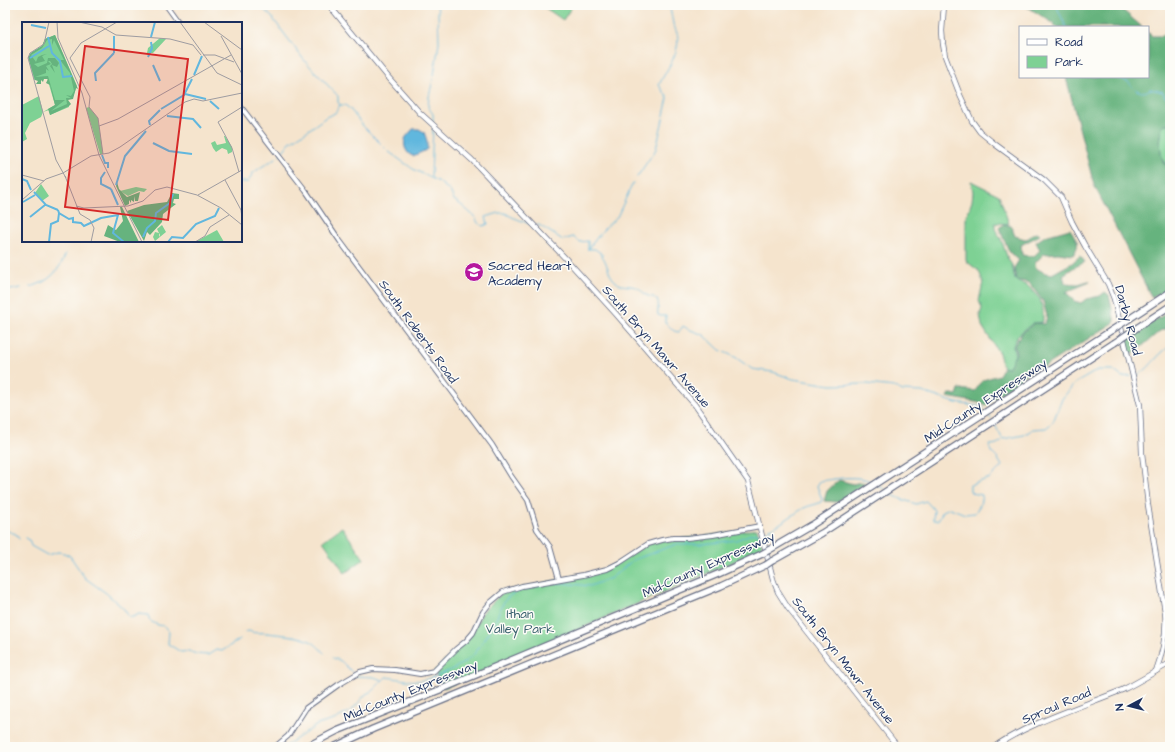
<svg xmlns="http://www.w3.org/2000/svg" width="1175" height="752" font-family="'Architects Daughter',sans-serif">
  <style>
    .green { fill: #7ed194; stroke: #4c8079 }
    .forest { fill: #66b37e; stroke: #40716e }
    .water { fill: #61b7de; stroke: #3e739e }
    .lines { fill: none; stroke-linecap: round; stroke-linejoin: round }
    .stream { stroke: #61b7de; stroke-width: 1 }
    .tertiary-casing { stroke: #676e85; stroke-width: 6 }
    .secondary-casing { stroke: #676e85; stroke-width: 6 }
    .motorway-casing { stroke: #676e85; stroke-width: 8 }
    .tertiary { stroke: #fff; stroke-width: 4 }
    .secondary { stroke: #fff; stroke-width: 4.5 }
    .motorway { stroke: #fff; stroke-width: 5.5 }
    .motorway-bridge-casing { stroke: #676e85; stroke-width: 8; stroke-linecap: butt }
    .motorway-bridge { stroke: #fff; stroke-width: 5.5 }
    .labels { text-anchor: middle; stroke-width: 3; stroke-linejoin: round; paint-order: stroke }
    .poi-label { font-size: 13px; fill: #1b2f5e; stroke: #fdfcf7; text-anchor: start }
    .street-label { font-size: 13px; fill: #1b2f5e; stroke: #fdfcf7 }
    .park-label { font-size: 13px; fill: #39606e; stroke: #fdfcf7 }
    .inset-river { fill: none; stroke: #61b7de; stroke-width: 2 }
    .inset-road { fill: none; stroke: #9e9ca1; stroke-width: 1 }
    .view { fill: #d62828; fill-opacity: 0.15; stroke: #d62828; stroke-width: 2 }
    .inset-edge { fill: none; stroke: #1b2f5e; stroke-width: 2 }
  </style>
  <rect width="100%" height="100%" fill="#fdfcf7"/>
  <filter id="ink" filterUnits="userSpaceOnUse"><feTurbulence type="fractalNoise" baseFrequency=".025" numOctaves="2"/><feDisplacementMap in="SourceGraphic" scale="8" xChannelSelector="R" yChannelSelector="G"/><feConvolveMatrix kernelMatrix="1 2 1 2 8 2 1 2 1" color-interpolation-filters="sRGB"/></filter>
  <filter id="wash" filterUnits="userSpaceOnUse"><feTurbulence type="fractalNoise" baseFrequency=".012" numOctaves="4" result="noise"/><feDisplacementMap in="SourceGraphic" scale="16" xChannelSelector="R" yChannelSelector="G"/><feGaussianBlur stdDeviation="0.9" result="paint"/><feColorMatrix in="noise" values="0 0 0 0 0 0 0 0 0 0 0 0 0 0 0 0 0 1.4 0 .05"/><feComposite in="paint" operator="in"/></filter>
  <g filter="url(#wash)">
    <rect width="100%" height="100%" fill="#f5e4cd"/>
    <g class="green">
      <polygon points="541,5 573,5 563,20"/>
      <polygon points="1164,124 1170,124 1170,163 1165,164 1161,154 1160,143 1162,126"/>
      <polygon points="971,181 999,195 1009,224 995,223 995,229 1001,239 1008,259 1012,265 1015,280 1028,286 1040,299 1043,310 1043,322 1033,323 1018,335 1013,346 1015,355 1009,367 1003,368 999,353 982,326 980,315 982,308 979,301 983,282 979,271 966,261 966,218 972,201 973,192"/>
      <polygon points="342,527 364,559 345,573 323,541"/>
      <polygon points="757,529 761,541 762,547 756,552 444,688 434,671 466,641 483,612 503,592 607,569 648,544 662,540 699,537"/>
    </g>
    <g class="forest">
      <polygon points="1024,5 1117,5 1142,27 1054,27 1053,23"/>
      <polygon points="1148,32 1152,36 1162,36 1165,33 1170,33 1170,124 1164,124 1162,126 1160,143 1161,154 1164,164 1167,164 1170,163 1170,287 1152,298 1094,185 1066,77 1148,77"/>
      <path d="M1004,224L1011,226L1015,236L1025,239L1029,238L1032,234L1039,233L1040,235L1021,245L1022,255L1028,256H1034L1040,250L1036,242L1045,236L1070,229C1077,241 1081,243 1073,255L1058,253L1044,254L1035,263L1036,268L1045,273L1052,274L1072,263L1080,256L1085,262L1073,268L1063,275L1065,283L1078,284L1088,281L1090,282L1066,292L1074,301L1081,303L1086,299L1100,296L1105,292L1109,295L1115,322L1042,368L1036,367L995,398L986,406L981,403L947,397L949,394L957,395L959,389L975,391L983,380L999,375L1003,368L1009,367L1016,353L1014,346L1021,334L1034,323L1045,324L1047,316L1043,301L1029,283L1016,280L1014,268L1019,260L1010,253L999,228Z"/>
      <polygon points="1170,311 1170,327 1160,331 1128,358 1124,340"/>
      <polygon points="839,480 853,484 861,482 867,484 860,487 837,502 824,501 827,491"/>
    </g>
    <path class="water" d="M413,129H419L424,132L427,141V149L424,151L413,156C406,154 402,144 406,137C408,134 411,132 413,129Z"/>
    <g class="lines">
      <g class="stream">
        <polyline points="262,5 261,7 271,16 304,60 338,96 338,102 340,105"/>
        <polyline points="1056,5 1066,27"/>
        <path d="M1120,77L1121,79L1129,82C1133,89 1142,96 1150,89L1163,92L1165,97L1170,98"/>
        <polyline points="341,105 345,105 350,109 364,127 385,148"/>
        <polyline points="433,122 433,114 428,107 429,97 434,75 439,43 438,12 437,5"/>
        <polyline points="389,152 413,169 439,182 450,191 454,200 460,204 475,217 478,223 483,226 488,224 486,217 499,213 505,213 512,217 530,224"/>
        <polyline points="280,155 290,142 307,131 326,117 335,113 340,105"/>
        <polyline points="431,177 433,128"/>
        <path d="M637,177L656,149L668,98L659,85C666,70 678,56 678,39C678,34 675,28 673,24C672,18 671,11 669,5"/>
        <polyline points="241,182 248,182 253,173 263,166 276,158"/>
        <polyline points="537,225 539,225 563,240 573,237 580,242 588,241 588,249"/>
        <polyline points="88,241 90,242 92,241"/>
        <polyline points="71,244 76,241"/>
        <path d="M588,249H595L602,254V256C608,263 607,273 615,281C621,287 628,285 636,287C640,288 642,292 646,295C649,297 654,296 657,300C660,304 657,310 658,315L661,316H666V323L674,331L679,332L683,326L688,329L704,335L720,350L735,357L752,369L773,372L793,379L831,385L867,384L894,387L903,391L922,392L956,403L983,407L984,409"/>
        <polyline points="588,249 603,230 617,217 633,183"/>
        <path d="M30,287C49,282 59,272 66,253"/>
        <polyline points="5,291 21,288"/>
        <path d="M1134,376C1148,374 1157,352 1170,347"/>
        <polyline points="987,413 991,419"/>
        <polyline points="994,423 1002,438"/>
        <polyline points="877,485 884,489"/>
        <path d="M888,493L901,499L916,504L926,501L934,510L933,520H938L943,511L950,508L965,514L975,513L980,505L982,495L972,493L970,491V485L990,478L1002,466L998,459L991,452L989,445C995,445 999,444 1003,439L1024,435L1033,429L1046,428L1053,422L1062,399L1074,384L1098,370H1113L1122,377L1131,376"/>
        <polyline points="5,530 16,534 19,539"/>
        <path d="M763,532C778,527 790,516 804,508C810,505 816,505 821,502L822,499L817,486L820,481C836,479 858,474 872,482"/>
        <polyline points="26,538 29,540 31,546 47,555 58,552 64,553 70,556 85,578 106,593 124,609 129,617 133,617 139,614 148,615 150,621 158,625 164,626 169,632 168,644 181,652 189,651 196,654 208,655 216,650 222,651 240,639"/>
        <polyline points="549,583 562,583 590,586 611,578 633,560 677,544 702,544 736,540 751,534 760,533"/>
        <path d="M245,632L249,631C255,634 260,632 267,633C282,635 299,635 312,642C317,645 320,649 324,653"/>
        <polyline points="333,658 341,661 353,673"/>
        <polyline points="356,676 374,677 382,680"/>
        <path d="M284,747L317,725L334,720L351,711L366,694L372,691L386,677C396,678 407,681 417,681C431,680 460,667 470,658C479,650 485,638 492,628C498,618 499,607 507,598C517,589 533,588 544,584"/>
      </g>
    </g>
  </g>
  <g filter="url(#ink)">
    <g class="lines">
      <defs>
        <g id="tertiary">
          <polyline points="166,5 179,23"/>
          <polyline points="241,107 306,191 340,241 492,445 511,476 528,500 537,529 550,547 559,579"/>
          <polyline points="275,747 288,736 306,708 338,685 360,672 373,669 395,670 420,674 434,671 456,649 466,641 473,633 483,612 490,603 503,592 522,586 583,575 607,569 619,563 648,544 662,540 673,538 687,538 713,535 760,526"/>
        </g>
        <g id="secondary">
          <polyline points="329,5 388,77 420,113 472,160 566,259 616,314 695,405 748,481 773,579 778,592 788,608 898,747"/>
          <path d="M944,5L942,31L943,44L945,56L960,95L972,121L980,132L996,145L1044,180L1061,197L1072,222L1085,246L1108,284L1114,299L1140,405L1142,453L1148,505L1165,612C1167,632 1163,652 1156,671"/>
          <path d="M994,747C1030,722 1081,707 1122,690C1139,682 1154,672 1170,663"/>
        </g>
        <g id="motorway">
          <polyline points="1126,321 1170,292"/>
          <polyline points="1129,333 1170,306"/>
          <polyline points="769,550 812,525 1112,330"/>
          <polyline points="772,561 822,533 1114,343"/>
          <polyline points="306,747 337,731 442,689 718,574 762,554"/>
          <polyline points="334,747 373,729 721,586 766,565"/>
        </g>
      </defs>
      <use href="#tertiary" class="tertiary-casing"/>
      <use href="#secondary" class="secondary-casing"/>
      <use href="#motorway" class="motorway-casing"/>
      <use href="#tertiary" class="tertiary"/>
      <use href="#secondary" class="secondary"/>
      <use href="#motorway" class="motorway"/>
      <defs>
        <g id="motorway-bridge">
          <polyline points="1112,330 1126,321"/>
          <polyline points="1114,343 1129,333"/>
          <polyline points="762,554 769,550"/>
          <polyline points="766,565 772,561"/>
        </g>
      </defs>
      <use href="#motorway-bridge" class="motorway-bridge-casing"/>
      <use href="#motorway-bridge" class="motorway-bridge"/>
    </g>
  </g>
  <defs>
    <symbol id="school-disc" viewBox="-11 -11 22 22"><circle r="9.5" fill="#b5179e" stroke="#fdfcf7"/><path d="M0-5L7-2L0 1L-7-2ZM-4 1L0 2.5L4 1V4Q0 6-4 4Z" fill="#fff"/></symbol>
  </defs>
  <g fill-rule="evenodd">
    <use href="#school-disc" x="463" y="261" width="22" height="22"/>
  </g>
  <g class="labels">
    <g class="poi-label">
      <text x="488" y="270">Sacred Heart<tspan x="488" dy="15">Academy</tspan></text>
    </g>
    <g class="street-label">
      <text transform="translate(1129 320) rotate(75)" y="5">Darby Road</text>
      <text transform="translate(419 331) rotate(54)" y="5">South Roberts Road</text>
      <text transform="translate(657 346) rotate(49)" y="5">South Bryn Mawr Avenue</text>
      <text transform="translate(985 400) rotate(-33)" y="5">Mid-County Expressway</text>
      <text transform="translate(708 564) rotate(-24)" y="5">Mid-County Expressway</text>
      <text transform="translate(844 660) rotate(52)" y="5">South Bryn Mawr Avenue</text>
      <text transform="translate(410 690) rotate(-22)" y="5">Mid-County Expressway</text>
      <text transform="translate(1056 705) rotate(-23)" y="5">Sproul Road</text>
    </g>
    <g class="park-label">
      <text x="520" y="618">Ithan<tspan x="520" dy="15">Valley Park</tspan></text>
    </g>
  </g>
  <g transform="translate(22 22)">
    <rect width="220" height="220" fill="#f5e4cd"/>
    <path d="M33,13L55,64L50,77H46L47,85L28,93L27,88L21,90L19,95L8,101L3,111L5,117L0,120V83L17,74L21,90L33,83L25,56L12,58L7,39L11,38L7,32L20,24L23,17ZM138,16L144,17L131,31H125L126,26ZM67,85L76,96L81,132H78L64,86ZM202,114H203L210,125V130L206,132L205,128L200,126L194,130L191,126L189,121L193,119L195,123L204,121ZM19,162L27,174L20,179L13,171ZM114,165L125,167L122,170L117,169L106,174L98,169ZM140,203L144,210L133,219L131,215L133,210L137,211V215L138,213L135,207ZM195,208L202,220H173Z" fill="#7ed194"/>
    <path d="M33,13L56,67L54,66L51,77L46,78L49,82L47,84L28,93L26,87L33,83L28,63L24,61L26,57H22L21,60L19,58V62H14L16,59L13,58L6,35L10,30L20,24L23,17ZM30,17V23L32,18L42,38H38L48,51L52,69L49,74L44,73L49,76H44L45,82L29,89L43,78H33L26,54L13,55L24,51V47L27,49L24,44L29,42L26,39H30H28L30,42L28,44L33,51L30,43L35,45L37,41L33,36H26L25,41L16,45L12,42L23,39L20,34L25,32L20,33L16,35L14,40L9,33L20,26L25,18ZM95,160L97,167L105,175L118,170L116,179H113L112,174V180L109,178V181L107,178V182L103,184L94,164ZM150,171L157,172V177H152L151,181L154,182L141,192L140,200L128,213L125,210L122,219L105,189L122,183L145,180ZM98,185H100L117,220H98L82,214L86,203L94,208L101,199Z" fill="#66b37e" fill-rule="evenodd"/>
    <path class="inset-river" d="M9,3L24,6M26,15L30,31L38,39L41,55L50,54M129,15L133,0M92,31V14M126,35L130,26L129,20M8,36L27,24M131,43L138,59M172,53L180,34M74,59L73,51L92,31M163,72L184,77M188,79L197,87M139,87L162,73L170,57M145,94L171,97L179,106M128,103L127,99L138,88M131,121L147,129L170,132M80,133L83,141H86V146M83,150L79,156V162L89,167M0,157L5,159L9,168M94,163L103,134L124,109M89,167L96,183M12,170L24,183L36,188M1,180L13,173M36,188L37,191L47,197L51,196V200L59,201L62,204L79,196L96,193L91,211L102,220M8,195L23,183M121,215L125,206L133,199L134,191L148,181L151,172M27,220L29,202L36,199L37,191M146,220L150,215L161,216L174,202L193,194L197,186"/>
    <path class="inset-road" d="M27,0L22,22L8,31L6,36L34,138L44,156M35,0L36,16L60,71L77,133L120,220M57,0L80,5L94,13L148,17L171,23L179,33M158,0L195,51L220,63M182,0L220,28M199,14L220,52M181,33H193L212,40M77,104L96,97L209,33M81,132L76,96L67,85L68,75L48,36L59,21L95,0M217,150L210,126L196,100L220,85M0,153L22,159M43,154L58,192L68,198L72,206L69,220M203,158L219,188L220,196M176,173L220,148M0,178L24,157L41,151L69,134L87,131L98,125L163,80L172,77L181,79L220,71M54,184L62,186L106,184L121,179L133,168L145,165L175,173L199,186L220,203M173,220L183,214L188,205L207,193"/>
    <path class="view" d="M63,24L166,37L146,198L43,185Z"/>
    <rect width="220" height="220" class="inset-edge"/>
  </g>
  <rect width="1175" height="752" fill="none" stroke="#fdfcf7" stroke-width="20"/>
  <rect x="1019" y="26" width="130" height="52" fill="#fdfcf7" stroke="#a3aaba"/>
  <rect x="1027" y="39" width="20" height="6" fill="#ffffff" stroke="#a3aaba"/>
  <text x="1055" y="46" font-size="12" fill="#1b2f5e">Road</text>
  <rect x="1027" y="56" width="20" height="12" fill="#7ed194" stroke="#a3aaba"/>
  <text x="1055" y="66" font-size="12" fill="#1b2f5e">Park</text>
  <g transform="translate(1129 706) rotate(263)" stroke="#fdfcf7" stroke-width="3" paint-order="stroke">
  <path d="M0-3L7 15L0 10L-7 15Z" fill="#1b2f5e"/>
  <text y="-6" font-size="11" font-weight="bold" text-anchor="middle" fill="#1b2f5e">N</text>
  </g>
</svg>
